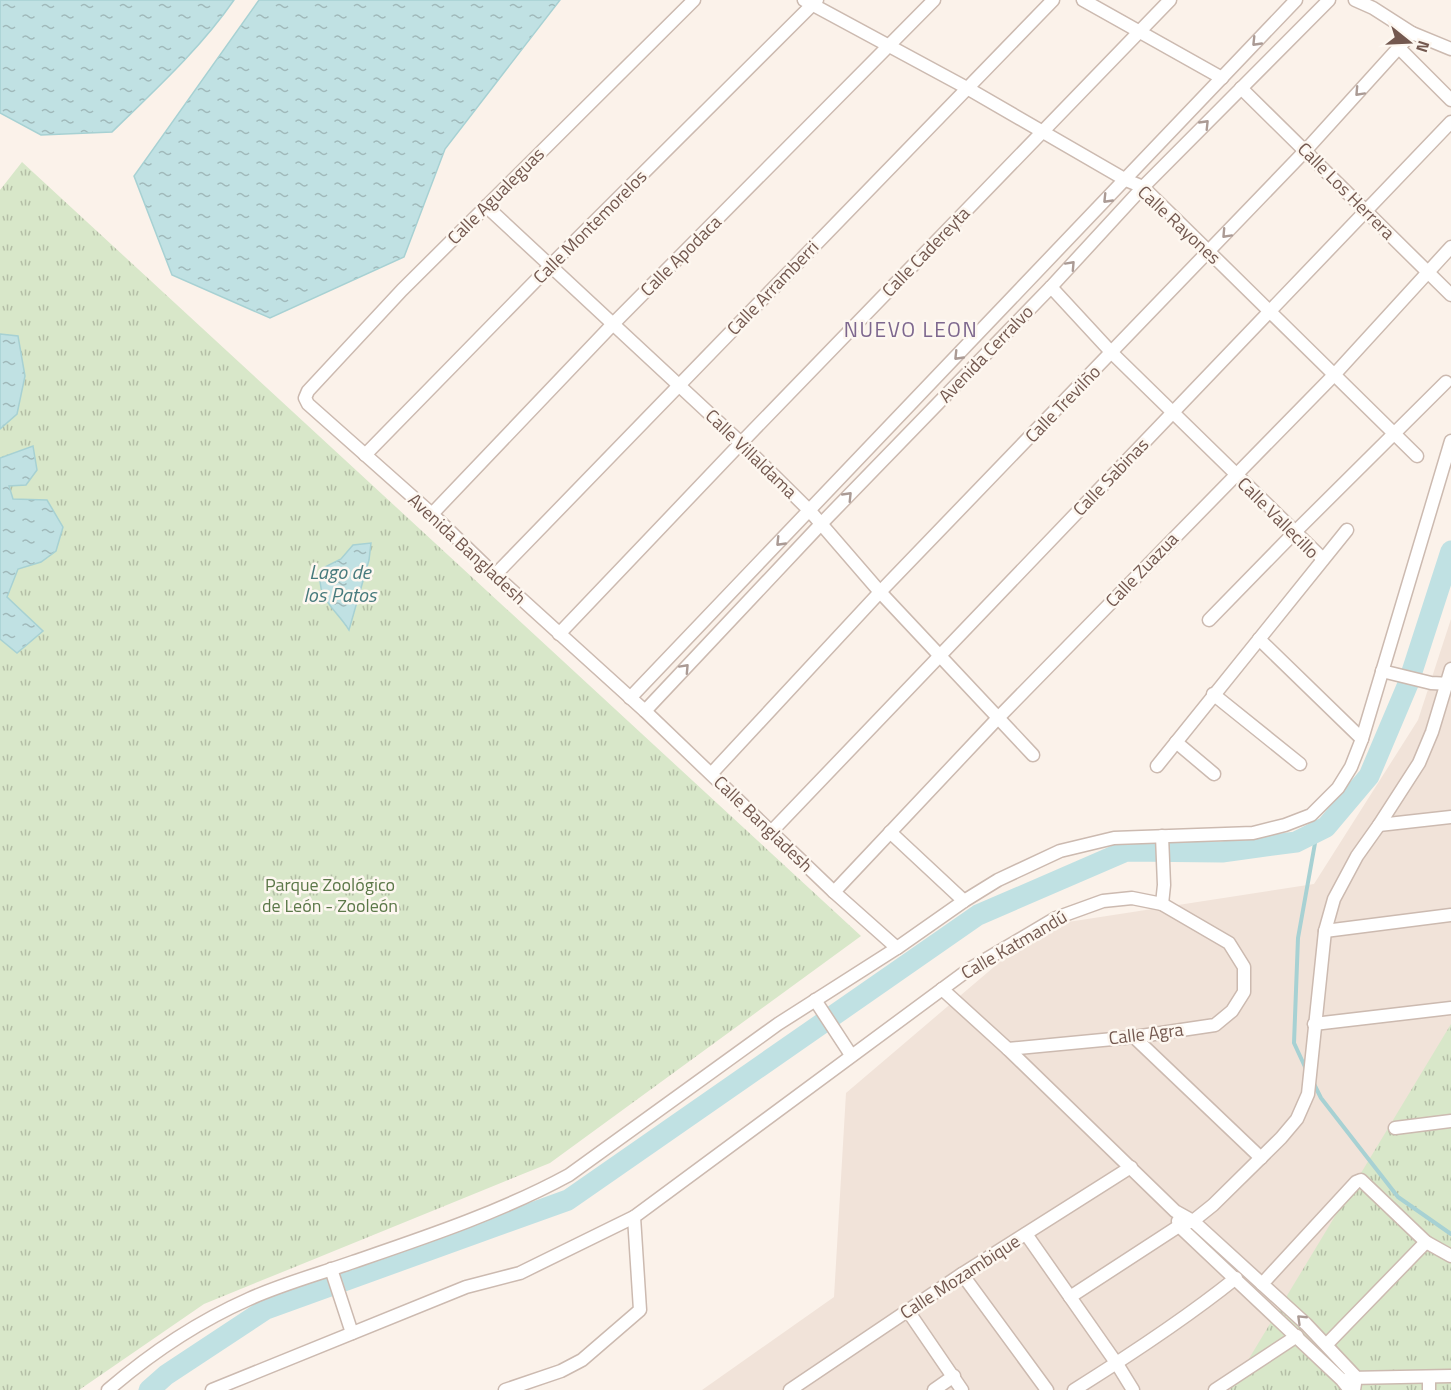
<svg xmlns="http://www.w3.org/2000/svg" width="1451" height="1390" font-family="'Titillium Web',sans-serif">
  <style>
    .residential { fill: #f1e3d9 }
    .park { fill: url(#park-tufts) }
    .water { fill: url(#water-ripples); stroke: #a7d1d3; stroke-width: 1.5 }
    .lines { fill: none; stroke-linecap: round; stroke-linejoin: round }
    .stream { stroke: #a7d1d3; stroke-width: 4 }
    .river { stroke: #c0e1e3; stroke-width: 21 }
    .street-casing { stroke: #ccbab0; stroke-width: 15 }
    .street { stroke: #fff; stroke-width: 12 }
    .oneway { stroke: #ab9b95 }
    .labels { text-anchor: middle; stroke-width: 5; stroke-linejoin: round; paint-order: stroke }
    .street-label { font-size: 18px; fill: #73584f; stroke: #fdf7f0 }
    .park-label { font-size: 18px; fill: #5c7849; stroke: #fdf7f0 }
    .water-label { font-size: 20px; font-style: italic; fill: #477a7d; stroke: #fdf7f0 }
    .quarter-label { font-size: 21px; letter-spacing: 1.5px; fill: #7d678e; stroke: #fdf7f0 }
  </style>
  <defs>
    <pattern id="park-tufts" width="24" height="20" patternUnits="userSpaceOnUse" patternTransform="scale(1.5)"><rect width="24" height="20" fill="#d8e7c9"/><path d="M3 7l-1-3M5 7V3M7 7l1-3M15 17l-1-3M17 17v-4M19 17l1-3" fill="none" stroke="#b4bea6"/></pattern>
    <pattern id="water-ripples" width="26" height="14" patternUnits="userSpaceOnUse" patternTransform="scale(1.5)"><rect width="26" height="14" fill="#c0e1e3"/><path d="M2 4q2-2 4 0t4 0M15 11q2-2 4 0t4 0" fill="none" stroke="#a0b9ba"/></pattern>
  </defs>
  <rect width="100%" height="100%" fill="#fbf2ea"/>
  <polygon class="residential" points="1451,619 1451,1390 702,1390 834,1297 846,1093 1042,926 1314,884 1418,720"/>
  <g class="park">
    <polygon points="22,162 861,936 550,1163 204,1304 79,1390 0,1390 0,190"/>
    <polygon points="1451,1024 1451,1390 1230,1390"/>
  </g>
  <g class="water">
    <path d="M0,0H234C200,49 155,90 112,132L41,135L0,113Z"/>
    <polygon points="259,0 560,0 445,149 404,257 270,318 172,275 134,176"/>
    <polygon points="0,334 18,336 25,376 17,414 0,429"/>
    <polygon points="33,446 37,470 26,485 9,486 13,499 47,500 63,527 56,551 41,562 18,569 7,597 43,631 17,653 0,639 0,458"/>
    <path d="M371,543L369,560L349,630C335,608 315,598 321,569L341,559L353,545Z"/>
  </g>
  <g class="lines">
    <g class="stream">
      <polyline points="1306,1069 1294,1043 1298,938 1317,832"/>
      <polyline points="1314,1084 1321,1098 1398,1197 1451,1234"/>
    </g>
    <polyline class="river" points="149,1390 166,1375 266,1309 568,1200 978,915 1126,851 1222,852 1296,842 1326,827 1369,776 1408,684 1451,551"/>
    <defs>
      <g id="street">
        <polyline points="694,0 402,290 308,391 305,398 308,404 432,514 495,575 645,711 834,892 897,948"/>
        <polyline points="804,0 967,88 1126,180 1143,187 1417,456"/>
        <polyline points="1083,0 1222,78"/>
        <polyline points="1355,0 1373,8 1412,33 1451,49"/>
        <polyline points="1399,48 1451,100"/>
        <polyline points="1241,88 1451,295"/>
        <polyline points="486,206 741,443 810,511 880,592 1033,755"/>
        <polyline points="1051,287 1112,353 1323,559"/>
        <polyline points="365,455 551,265 817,0"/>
        <polyline points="432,514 613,324 934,0"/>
        <polyline points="495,575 1053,0"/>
        <polyline points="1209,620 1295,532 1446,382"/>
        <polyline points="559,634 741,443 1170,0"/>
        <polyline points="1259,639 1362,739"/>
        <polyline points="1382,671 1431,683 1451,684"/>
        <polyline points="1213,694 1300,764"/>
        <polyline points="630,698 1296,0"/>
        <polyline points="645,711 820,525 1051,287 1143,187 1329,0"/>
        <polyline points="1176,742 1214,774"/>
        <polyline points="1157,766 1347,530"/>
        <polyline points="712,773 880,592 1306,150 1412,33"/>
        <polyline points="1379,825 1451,817"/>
        <polyline points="772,831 1451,122"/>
        <polyline points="890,832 964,901"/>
        <polyline points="1162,836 1164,885 1162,904"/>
        <polyline points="834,892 997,719 1334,375 1451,247"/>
        <polyline points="1325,931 1451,915"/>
        <polyline points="942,989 1008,1049 1175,1211 1193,1221 1306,1324 1356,1377 1354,1390"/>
        <polyline points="815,1000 851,1055"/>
        <polyline points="1314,1024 1451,1008"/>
        <polyline points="1134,1037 1261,1158"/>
        <polyline points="1395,1128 1451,1121"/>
        <polyline points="1178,1221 1179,1226 1342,1380 1350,1390"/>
        <polyline points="1026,1234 1117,1364 1133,1390"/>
        <polyline points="331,1269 352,1333"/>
        <polyline points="962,1274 1047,1390"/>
        <polyline points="1262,1284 1356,1182 1361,1180 1426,1242 1451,1256"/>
        <polyline points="1070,1297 1179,1226 1193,1221 1213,1205 1281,1138 1297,1119 1308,1094 1325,931 1334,899 1357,856 1379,825 1419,763 1432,732 1451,669"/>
        <polyline points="908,1311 962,1390"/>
        <polyline points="1327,1344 1426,1242"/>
        <polyline points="1429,1377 1429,1390"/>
        <polyline points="1349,1378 1451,1376"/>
        <path d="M108,1390C151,1353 197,1322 249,1299C282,1284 319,1274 353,1262C426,1237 501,1212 569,1175L778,1024L897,948L964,901L998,880L1060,851L1114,838L1253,833L1285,825L1311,815L1338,788L1351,767L1362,739L1451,441"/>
        <polyline points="212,1390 466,1287 520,1273 634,1217"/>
        <polyline points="505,1390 561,1371 582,1360 640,1310 634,1217 968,970 1056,918 1103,901 1132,898 1162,904 1229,943 1244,967 1244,992 1232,1011 1215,1025 1134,1037 1008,1049"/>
        <polyline points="790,1390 962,1274 1131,1167"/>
        <polyline points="934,1390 954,1376"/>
        <path d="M1074,1390C1130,1355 1185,1319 1236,1278"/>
        <polyline points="1215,1390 1297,1336"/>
      </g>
    </defs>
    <use href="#street" class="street-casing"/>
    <use href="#street" class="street"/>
  </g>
  <defs><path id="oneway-chevron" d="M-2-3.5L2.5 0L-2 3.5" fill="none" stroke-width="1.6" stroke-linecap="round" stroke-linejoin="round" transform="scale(1.5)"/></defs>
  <g class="oneway">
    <use href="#oneway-chevron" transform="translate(1256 42) rotate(134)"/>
    <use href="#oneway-chevron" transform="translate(1359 92) rotate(133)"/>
    <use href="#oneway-chevron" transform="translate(1205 124) rotate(-46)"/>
    <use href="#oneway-chevron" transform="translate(1107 199) rotate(134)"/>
    <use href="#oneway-chevron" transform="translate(1226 234) rotate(133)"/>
    <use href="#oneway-chevron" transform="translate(1071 265) rotate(-47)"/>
    <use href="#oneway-chevron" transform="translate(958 356) rotate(134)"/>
    <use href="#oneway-chevron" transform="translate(848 496) rotate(-46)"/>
    <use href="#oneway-chevron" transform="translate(780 542) rotate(134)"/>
    <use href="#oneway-chevron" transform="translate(685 668) rotate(-47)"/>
    <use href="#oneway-chevron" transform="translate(1301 1319) rotate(-136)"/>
  </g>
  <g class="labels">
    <g class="street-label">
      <text transform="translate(1346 191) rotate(45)" y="6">Calle Los Herrera</text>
      <text transform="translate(496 196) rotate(-45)" y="6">Calle Agualeguas</text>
      <text transform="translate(1179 225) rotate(43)" y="6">Calle Rayones</text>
      <text transform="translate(590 227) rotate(-45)" y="6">Calle Montemorelos</text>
      <text transform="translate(926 252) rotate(-46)" y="6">Calle Cadereyta</text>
      <text transform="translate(681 256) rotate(-45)" y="6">Calle Apodaca</text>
      <text transform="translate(773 288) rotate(-46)" y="6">Calle Arramberri</text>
      <text transform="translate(986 354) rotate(-46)" y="6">Avenida Cerralvo</text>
      <text transform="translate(1063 404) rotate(-46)" y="6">Calle Trevilño</text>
      <text transform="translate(751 454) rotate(44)" y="6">Calle Villaldama</text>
      <text transform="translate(1111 477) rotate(-46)" y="6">Calle Sabinas</text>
      <text transform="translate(1278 518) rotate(45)" y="6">Calle Vallecillo</text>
      <text transform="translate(467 549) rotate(43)" y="6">Avenida Bangladesh</text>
      <text transform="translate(1142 570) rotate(-46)" y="6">Calle Zuazua</text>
      <text transform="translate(763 824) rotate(44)" y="6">Calle Bangladesh</text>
      <text transform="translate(1014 945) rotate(-30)" y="6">Calle Katmandú</text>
      <text transform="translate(1146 1034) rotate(-7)" y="6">Calle Agra</text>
      <text transform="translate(960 1277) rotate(-33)" y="6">Calle Mozambique</text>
    </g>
    <g class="park-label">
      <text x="330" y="891">Parque Zoológico<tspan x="330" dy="21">de León - Zooleón</tspan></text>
    </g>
    <g class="water-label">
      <text x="340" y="579">Lago de<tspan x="340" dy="23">los Patos</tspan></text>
    </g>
    <g class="quarter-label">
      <text x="911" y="337">NUEVO LEON</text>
    </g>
  </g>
  <g transform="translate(1409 42) rotate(108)" stroke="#fdf7f0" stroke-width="4.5" paint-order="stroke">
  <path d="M0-4.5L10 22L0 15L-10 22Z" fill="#73584f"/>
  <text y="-9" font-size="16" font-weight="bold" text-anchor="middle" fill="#73584f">N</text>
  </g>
</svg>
